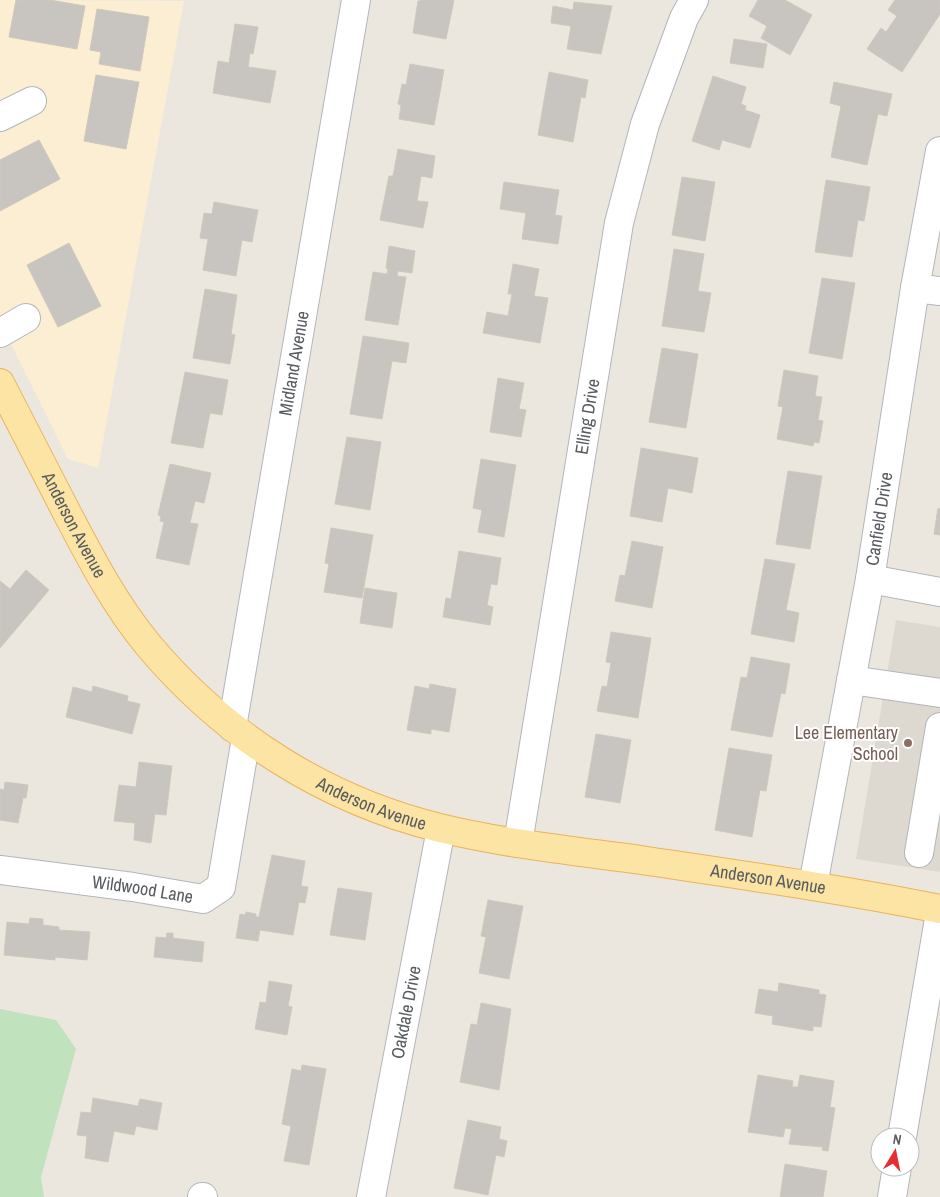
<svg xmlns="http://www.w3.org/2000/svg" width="940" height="1197" font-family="'Archivo Narrow',sans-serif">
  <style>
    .commercial { fill: #fceed3 }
    .education { fill: #ddd9d0 }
    .green { fill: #c0e2bc }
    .building { fill: #c8c4bf; stroke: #cfc8be }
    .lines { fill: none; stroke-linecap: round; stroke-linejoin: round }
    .minor-casing { stroke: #b2b6ba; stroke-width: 30 }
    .major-casing { stroke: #ebb359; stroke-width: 30 }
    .minor { stroke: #fff; stroke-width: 28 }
    .major { stroke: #fbe4a4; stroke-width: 28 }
    .education-dot { fill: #8d6e63; stroke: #fff; stroke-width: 2 }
    .labels { text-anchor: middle; stroke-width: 4; stroke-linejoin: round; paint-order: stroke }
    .street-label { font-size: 18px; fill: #585c60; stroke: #fff }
    .education-label { font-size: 18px; fill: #785e54; stroke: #fff; text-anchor: end }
  </style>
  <rect width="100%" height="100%" fill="#ebe7df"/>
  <polygon class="commercial" points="0,0 184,1 98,468 68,459 0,322"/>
  <polygon class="education" points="896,620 940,627 940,872 856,859"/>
  <polygon class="green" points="0,1009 56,1020 76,1049 41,1177 44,1197 0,1197"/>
  <g class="building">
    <polygon points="16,0 50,0 85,6 77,49 9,37"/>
    <polygon points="422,0 454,0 446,39 413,33 418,1"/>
    <polygon points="758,0 785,0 812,15 790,55 761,38 767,26 749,16"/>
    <polygon points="895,0 940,0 940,14 902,72 867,49 881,28 886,32 897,16 888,10"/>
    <polygon points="574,2 612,6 601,54 567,49 571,26 551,23 553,6 573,10"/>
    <polygon points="97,9 149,17 140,71 99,64 101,52 90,50"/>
    <polygon points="235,24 258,27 253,54 250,53 248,67 276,71 270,103 213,93 218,61 229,63"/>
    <polygon points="734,39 767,44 763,68 730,63"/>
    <polygon points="410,64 444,70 434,125 399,119 401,105 398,104 402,84 406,85"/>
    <polygon points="549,72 588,80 585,98 581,97 573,142 538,135"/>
    <polygon points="96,75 139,82 126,149 84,141"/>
    <polygon points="713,76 746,87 741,104 746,106 745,110 760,115 750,148 722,140 719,150 692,141"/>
    <polygon points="834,82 892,94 887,116 878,114 867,165 831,157 841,106 830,103"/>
    <polygon points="39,140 60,179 0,211 0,160"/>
    <polygon points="398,149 435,156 432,178 421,176 417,201 428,202 423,228 380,220 389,176 393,176"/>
    <polygon points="682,177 715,182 705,241 672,235"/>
    <polygon points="826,180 870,187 864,221 858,220 852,257 815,252"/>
    <polygon points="504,182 559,190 555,215 562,216 558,244 522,239 526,213 500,209"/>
    <polygon points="214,202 258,210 252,242 242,240 236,276 203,270 208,239 200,238 204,213 212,214"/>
    <polygon points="69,243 101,306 58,327 27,265"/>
    <polygon points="389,246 415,251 412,273 398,271 397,276 406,277 398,325 365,320 373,272 387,274 388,269 386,268"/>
    <polygon points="674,249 704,254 698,291 711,293 704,332 662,326"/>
    <polygon points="513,264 539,269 534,296 548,298 540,343 483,333 487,312 508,316 512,294 508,294"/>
    <polygon points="822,278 855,283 842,359 809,353"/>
    <polygon points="205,289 237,295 231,334 235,335 230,364 193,358"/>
    <polygon points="363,336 409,343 406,363 392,361 382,419 350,414"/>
    <polygon points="662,348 698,354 686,428 649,422"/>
    <polygon points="784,370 818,376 815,396 822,397 818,420 823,421 819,443 814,442 813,446 777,439 783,407 778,406"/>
    <polygon points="185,372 228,380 222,415 210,413 203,448 171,443"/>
    <polygon points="498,378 524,383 519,409 526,410 521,437 490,432"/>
    <polygon points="347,437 381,442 370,510 335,504"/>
    <polygon points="641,448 698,458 692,493 668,488 662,522 630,516"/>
    <polygon points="481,459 516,465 504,537 478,532 482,510 473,508"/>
    <polygon points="170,464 211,473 204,503 195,501 190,523 198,524 189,565 156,558 164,522 160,521 161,516 158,515"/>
    <polygon points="788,471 822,476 810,549 776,544"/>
    <polygon points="938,508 940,509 940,535 934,534"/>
    <polygon points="331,528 373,535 362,598 324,592 329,564 325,563"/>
    <polygon points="632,541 663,547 652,608 615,601 620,575 625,576"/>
    <polygon points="459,551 501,558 497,585 491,584 487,605 493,607 490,625 443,617 446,598 451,599"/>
    <polygon points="765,559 795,564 786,610 799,613 794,642 751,634"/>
    <polygon points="26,570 49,590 0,648 0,581 10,589"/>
    <polygon points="365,588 397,593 392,628 360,623"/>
    <polygon points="611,632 651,638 638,718 597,711 602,686 607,687 611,663 606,662"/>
    <polygon points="751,657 790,664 785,694 781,693 772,737 731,730 741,677 747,678"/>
    <polygon points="430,684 456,689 449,732 431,729 431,734 407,730 415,686 429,689"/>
    <polygon points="93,686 128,696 127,701 140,704 132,734 66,717 73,687 92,692"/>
    <polygon points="596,734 631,740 620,803 585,797"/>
    <polygon points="729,748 772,755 766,791 760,790 752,837 715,830"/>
    <polygon points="139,762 172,766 166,815 155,814 151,843 134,840 135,823 114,821 119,785 136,787"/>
    <polygon points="5,782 28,785 26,798 23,798 18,823 0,820 0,789 4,790"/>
    <polygon points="272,855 305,861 301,886 308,887 305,903 299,902 293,935 260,930 258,941 236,938 240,914 245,915 246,912 256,914 256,917 259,917"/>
    <polygon points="338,888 372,893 365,940 330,935"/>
    <polygon points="488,900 523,906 509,979 479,973 486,937 481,936"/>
    <polygon points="30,918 43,919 43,925 59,927 59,930 90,932 87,960 55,957 55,960 4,955 7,922 29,924"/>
    <polygon points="167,933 173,933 173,938 204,942 202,962 154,957 156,937 166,938"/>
    <polygon points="269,981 292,985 288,1006 292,1007 287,1035 255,1029 260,1002 266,1003"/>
    <polygon points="779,983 819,990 819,994 826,995 821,1027 813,1026 813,1031 772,1024 773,1016 755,1013 759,989 778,992"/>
    <polygon points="481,1003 511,1009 499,1090 460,1082 471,1024 477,1025"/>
    <polygon points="302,1065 326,1069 309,1165 284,1161 291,1126 282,1124 292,1069 301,1071"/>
    <polygon points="758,1075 793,1081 792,1087 798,1087 800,1075 834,1081 830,1107 835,1108 828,1151 822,1150 823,1147 789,1144 792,1129 785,1128 783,1137 748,1132"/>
    <polygon points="93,1098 138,1106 140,1099 162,1103 157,1130 136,1126 134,1135 114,1131 108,1162 85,1158 87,1136 77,1135 81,1112 91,1113"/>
    <polygon points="468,1120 501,1127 499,1139 507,1141 504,1157 496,1155 488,1195 454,1188"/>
    <polygon points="785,1164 827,1171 823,1197 780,1197"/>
  </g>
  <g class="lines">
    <defs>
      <g id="minor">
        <polyline points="0,117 32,101"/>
        <polyline points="915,288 940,291"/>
        <polyline points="0,333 26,318"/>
        <polyline points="870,579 940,592"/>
        <polyline points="851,680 940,693"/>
        <path id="s1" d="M232,727L356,0"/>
        <path id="s2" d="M518,843L619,223L645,124L684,18L694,0"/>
        <polyline points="919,853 940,727"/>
        <path id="s3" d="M0,870L133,887L203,899L221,887L246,738"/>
        <path id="s4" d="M813,885L870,579L915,288L940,151"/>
        <polyline points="902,1137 940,913"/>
        <polyline points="202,1197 203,1197"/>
        <path id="s5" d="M371,1197L441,829"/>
        <polyline points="892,1197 897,1167"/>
      </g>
      <g id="major">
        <path id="s6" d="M0,383C22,426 45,470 67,513C91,559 115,605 149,646C225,736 325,800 440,828C506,844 575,851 641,860C741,875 841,889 940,909"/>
      </g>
    </defs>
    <use href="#minor" class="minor-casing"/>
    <use href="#major" class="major-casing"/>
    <use href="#minor" class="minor"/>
    <use href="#major" class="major"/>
  </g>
  <circle class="education-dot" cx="908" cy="743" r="5"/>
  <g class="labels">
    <g class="street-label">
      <text dy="6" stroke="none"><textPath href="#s1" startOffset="369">Midland Avenue</textPath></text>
      <text dy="6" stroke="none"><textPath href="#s2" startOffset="432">Elling Drive</textPath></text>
      <text dy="6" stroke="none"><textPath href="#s4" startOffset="372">Canfield Drive</textPath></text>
      <text dy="6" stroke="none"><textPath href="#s6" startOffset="160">Anderson Avenue</textPath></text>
      <text dy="6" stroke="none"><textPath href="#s6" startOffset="579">Anderson Avenue</textPath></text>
      <text dy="6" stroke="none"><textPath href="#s6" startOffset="984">Anderson Avenue</textPath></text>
      <text dy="6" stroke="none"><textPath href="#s3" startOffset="144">Wildwood Lane</textPath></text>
      <text dy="6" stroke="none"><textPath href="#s5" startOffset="188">Oakdale Drive</textPath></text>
    </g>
    <g class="education-label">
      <text x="898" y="739">Lee Elementary<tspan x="898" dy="21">School</tspan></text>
    </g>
  </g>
  <g transform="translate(895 1152) rotate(10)"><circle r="24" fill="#ffffff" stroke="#bcbebf"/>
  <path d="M0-4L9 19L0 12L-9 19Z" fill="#e12f33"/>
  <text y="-8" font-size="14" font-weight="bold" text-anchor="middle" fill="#585c60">N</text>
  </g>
</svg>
